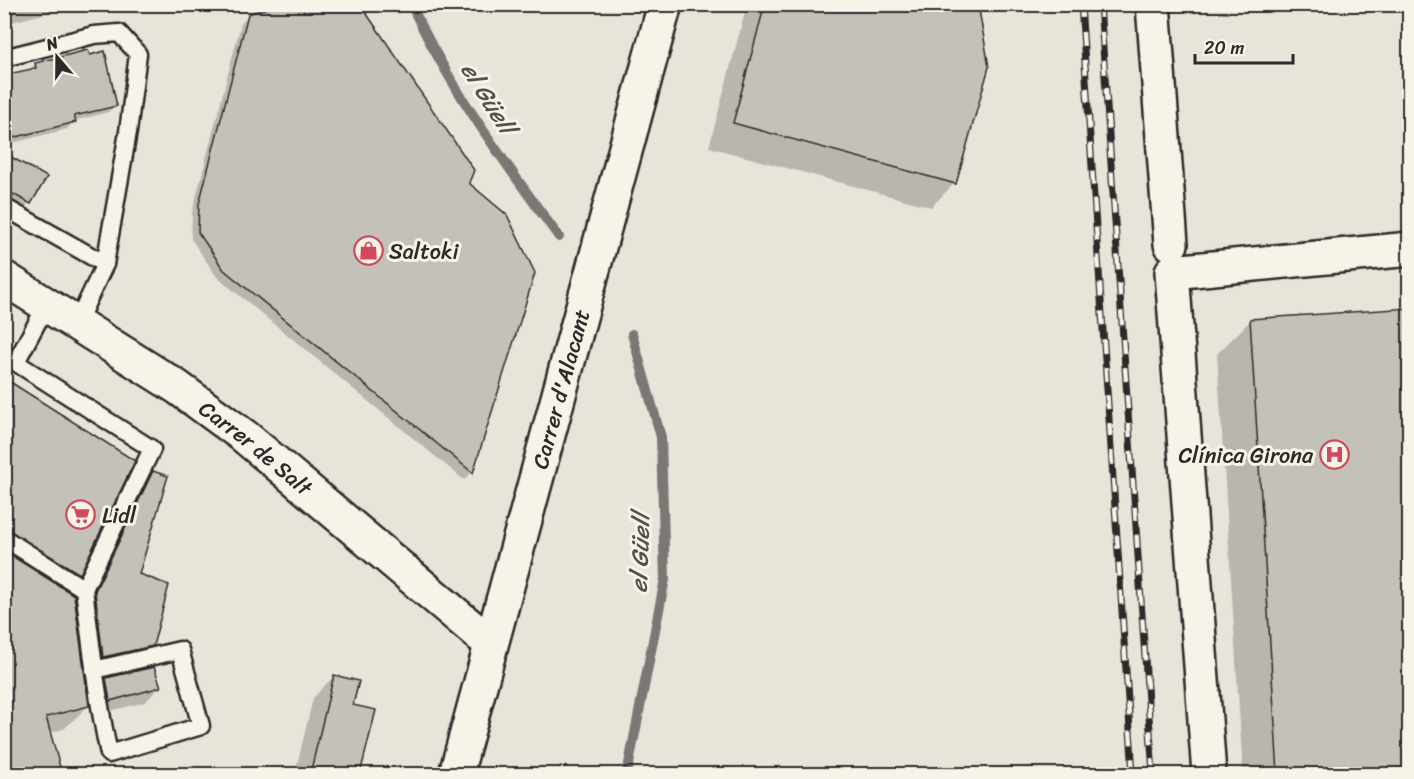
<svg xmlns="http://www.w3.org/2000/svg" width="1414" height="779" font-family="Sriracha,sans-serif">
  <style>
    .built { fill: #e8e4da }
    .shadow { fill: #0003 }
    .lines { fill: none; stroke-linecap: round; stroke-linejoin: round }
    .stream { stroke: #7a7874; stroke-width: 10 }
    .building { fill: #c4c1b9; stroke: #2b2b2b; stroke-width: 1.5 }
    .lane-casing { stroke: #2b2b2b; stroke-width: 21 }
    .street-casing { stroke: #2b2b2b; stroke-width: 38 }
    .lane { stroke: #f7f3e8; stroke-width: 16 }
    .street { stroke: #f7f3e8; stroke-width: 33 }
    .rail-casing { stroke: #2b2b2b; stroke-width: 7 }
    .rail { stroke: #f7f3e8; stroke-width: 4.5; stroke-dasharray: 14; stroke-linecap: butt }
    .labels { text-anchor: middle; stroke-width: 6; stroke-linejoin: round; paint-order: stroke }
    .poi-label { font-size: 22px; fill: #2b2b2b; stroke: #f7f3e8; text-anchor: start }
    .street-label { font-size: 22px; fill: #2b2b2b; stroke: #f7f3e8 }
    .water-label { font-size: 24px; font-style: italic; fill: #53524f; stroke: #f7f3e8 }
  </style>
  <rect width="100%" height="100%" fill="#f7f3e8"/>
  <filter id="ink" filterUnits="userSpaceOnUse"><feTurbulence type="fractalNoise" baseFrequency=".0167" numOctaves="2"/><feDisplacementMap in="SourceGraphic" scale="12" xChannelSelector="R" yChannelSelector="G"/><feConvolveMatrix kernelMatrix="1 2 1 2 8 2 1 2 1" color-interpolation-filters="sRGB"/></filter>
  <g filter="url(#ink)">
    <rect class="built" x="5" y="5" width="1404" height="769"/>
    <g class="shadow">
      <polygon points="4,4 82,4 4,24"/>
      <polygon points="747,4 977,4 955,183 931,207 709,147"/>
      <polygon points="248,15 467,183 533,273 471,473 464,480 217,277 191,239 192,213 241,23"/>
      <polygon points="35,64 116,105 108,112 74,121 67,129 9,144 14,135 28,71"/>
      <polygon points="4,156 45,177 23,211 4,200"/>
      <polygon points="1410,310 1410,774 1243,774 1217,354 1251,320"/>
      <polygon points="4,379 78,573 62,589 88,706 64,729 49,733 60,774 4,774"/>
      <polygon points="153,473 137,575 151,645 136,660 89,671 81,607 138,488"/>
      <polygon points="334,676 351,706 374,711 359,774 295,774 313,698"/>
      <polygon points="107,679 160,687 145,702 95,715 92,694"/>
    </g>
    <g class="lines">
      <g class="stream">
        <path d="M411,4C450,89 505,163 559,237"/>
        <polyline points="627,774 665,579 661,437 632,334"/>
      </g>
    </g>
    <g class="building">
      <polygon points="280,4 360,4 474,170 469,183 507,215 535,273 473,473 224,270 198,232 199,204 248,14"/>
      <polygon points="765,4 978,4 989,67 956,184 733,123"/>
      <polygon points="88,50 90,55 105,51 117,106 74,116 76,122 4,140 4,75 36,68 35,63"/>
      <polygon points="4,153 47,177 31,204 4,189"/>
      <polygon points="1410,308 1410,774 1278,774 1250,319"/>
      <polygon points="4,378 135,461 80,574 4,528"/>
      <polygon points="153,471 168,476 139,574 169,585 153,646 103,657 95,591"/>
      <polygon points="4,551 74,595 89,706 46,717 62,774 4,774"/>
      <polygon points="154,667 161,687 110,701 106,678"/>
      <polygon points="334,675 359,681 353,705 376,710 360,774 310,774"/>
    </g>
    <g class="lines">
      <defs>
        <g id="lane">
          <polyline points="4,58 94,35 119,33 138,54 128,132 105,264 77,323"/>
          <polyline points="4,207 105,264"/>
          <polyline points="4,355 152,449 84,589 4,538"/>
          <polyline points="16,362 47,304"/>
          <path d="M84,589C91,644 97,699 109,754L201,726L180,650L94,670"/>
        </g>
        <g id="street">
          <polyline points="1153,4 1171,244"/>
          <path id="s1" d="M4,278L177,387L244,436L490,643"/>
          <path id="s2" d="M456,774L665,4"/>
          <polyline points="1209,774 1172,272 1410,249"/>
        </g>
      </defs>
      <use href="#lane" class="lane-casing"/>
      <use href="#street" class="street-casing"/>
      <use href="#lane" class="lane"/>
      <use href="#street" class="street"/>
      <defs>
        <g id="rail">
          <polyline points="1081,4 1133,774"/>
          <polyline points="1100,4 1153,774"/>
        </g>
      </defs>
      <use href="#rail" class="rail-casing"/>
      <use href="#rail" class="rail"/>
    </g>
  </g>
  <defs>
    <symbol id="shop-ring" viewBox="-11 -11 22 22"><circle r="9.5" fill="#f7f3e8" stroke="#d1495b" stroke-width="1.5"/><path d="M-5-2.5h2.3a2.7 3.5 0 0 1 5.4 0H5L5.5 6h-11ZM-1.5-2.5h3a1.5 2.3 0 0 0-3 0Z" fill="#d1495b"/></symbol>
    <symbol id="hospital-ring" viewBox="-11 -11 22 22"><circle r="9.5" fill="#f7f3e8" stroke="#d1495b" stroke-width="1.5"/><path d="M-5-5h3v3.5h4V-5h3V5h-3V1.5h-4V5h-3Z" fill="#d1495b"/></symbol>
    <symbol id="supermarket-ring" viewBox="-11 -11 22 22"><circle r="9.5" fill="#f7f3e8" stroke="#d1495b" stroke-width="1.5"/><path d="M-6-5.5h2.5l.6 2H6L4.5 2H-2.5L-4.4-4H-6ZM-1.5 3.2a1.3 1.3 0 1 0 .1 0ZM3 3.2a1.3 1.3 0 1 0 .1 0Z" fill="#d1495b"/></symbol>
  </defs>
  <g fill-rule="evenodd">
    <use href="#shop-ring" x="352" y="234" width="33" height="33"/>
    <use href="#hospital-ring" x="1318" y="438" width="33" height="33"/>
    <use href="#supermarket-ring" x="64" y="498" width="33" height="33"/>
  </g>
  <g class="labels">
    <g class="poi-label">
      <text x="389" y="259">Saltoki</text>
      <text x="1313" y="463" text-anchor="end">Clínica Girona</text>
      <text x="102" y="523">Lidl</text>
    </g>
    <g class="street-label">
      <text dy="8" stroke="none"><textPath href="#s2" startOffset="399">Carrer d'Alacant</textPath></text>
      <text dy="8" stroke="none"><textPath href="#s1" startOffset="304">Carrer de Salt</textPath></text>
    </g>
    <g class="water-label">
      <text transform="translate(488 98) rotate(58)" y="8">el Güell</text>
      <text transform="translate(640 553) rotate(-88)" y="8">el Güell</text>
    </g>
  </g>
  <rect width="1414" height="779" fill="none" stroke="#f7f3e8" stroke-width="24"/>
  <rect x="12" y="12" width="1390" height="755" fill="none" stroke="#2b2b2b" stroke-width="2" filter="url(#ink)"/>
  <g transform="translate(57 57) rotate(340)" stroke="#f7f3e8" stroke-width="4.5" paint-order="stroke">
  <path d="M0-4.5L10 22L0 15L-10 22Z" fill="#2b2b2b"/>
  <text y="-9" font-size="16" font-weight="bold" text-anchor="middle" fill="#2b2b2b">N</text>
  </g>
  <path d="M1195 54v9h98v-9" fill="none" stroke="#2b2b2b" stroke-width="3"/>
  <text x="1204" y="54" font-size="18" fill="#2b2b2b" stroke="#f7f3e8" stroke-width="4.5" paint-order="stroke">20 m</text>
</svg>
